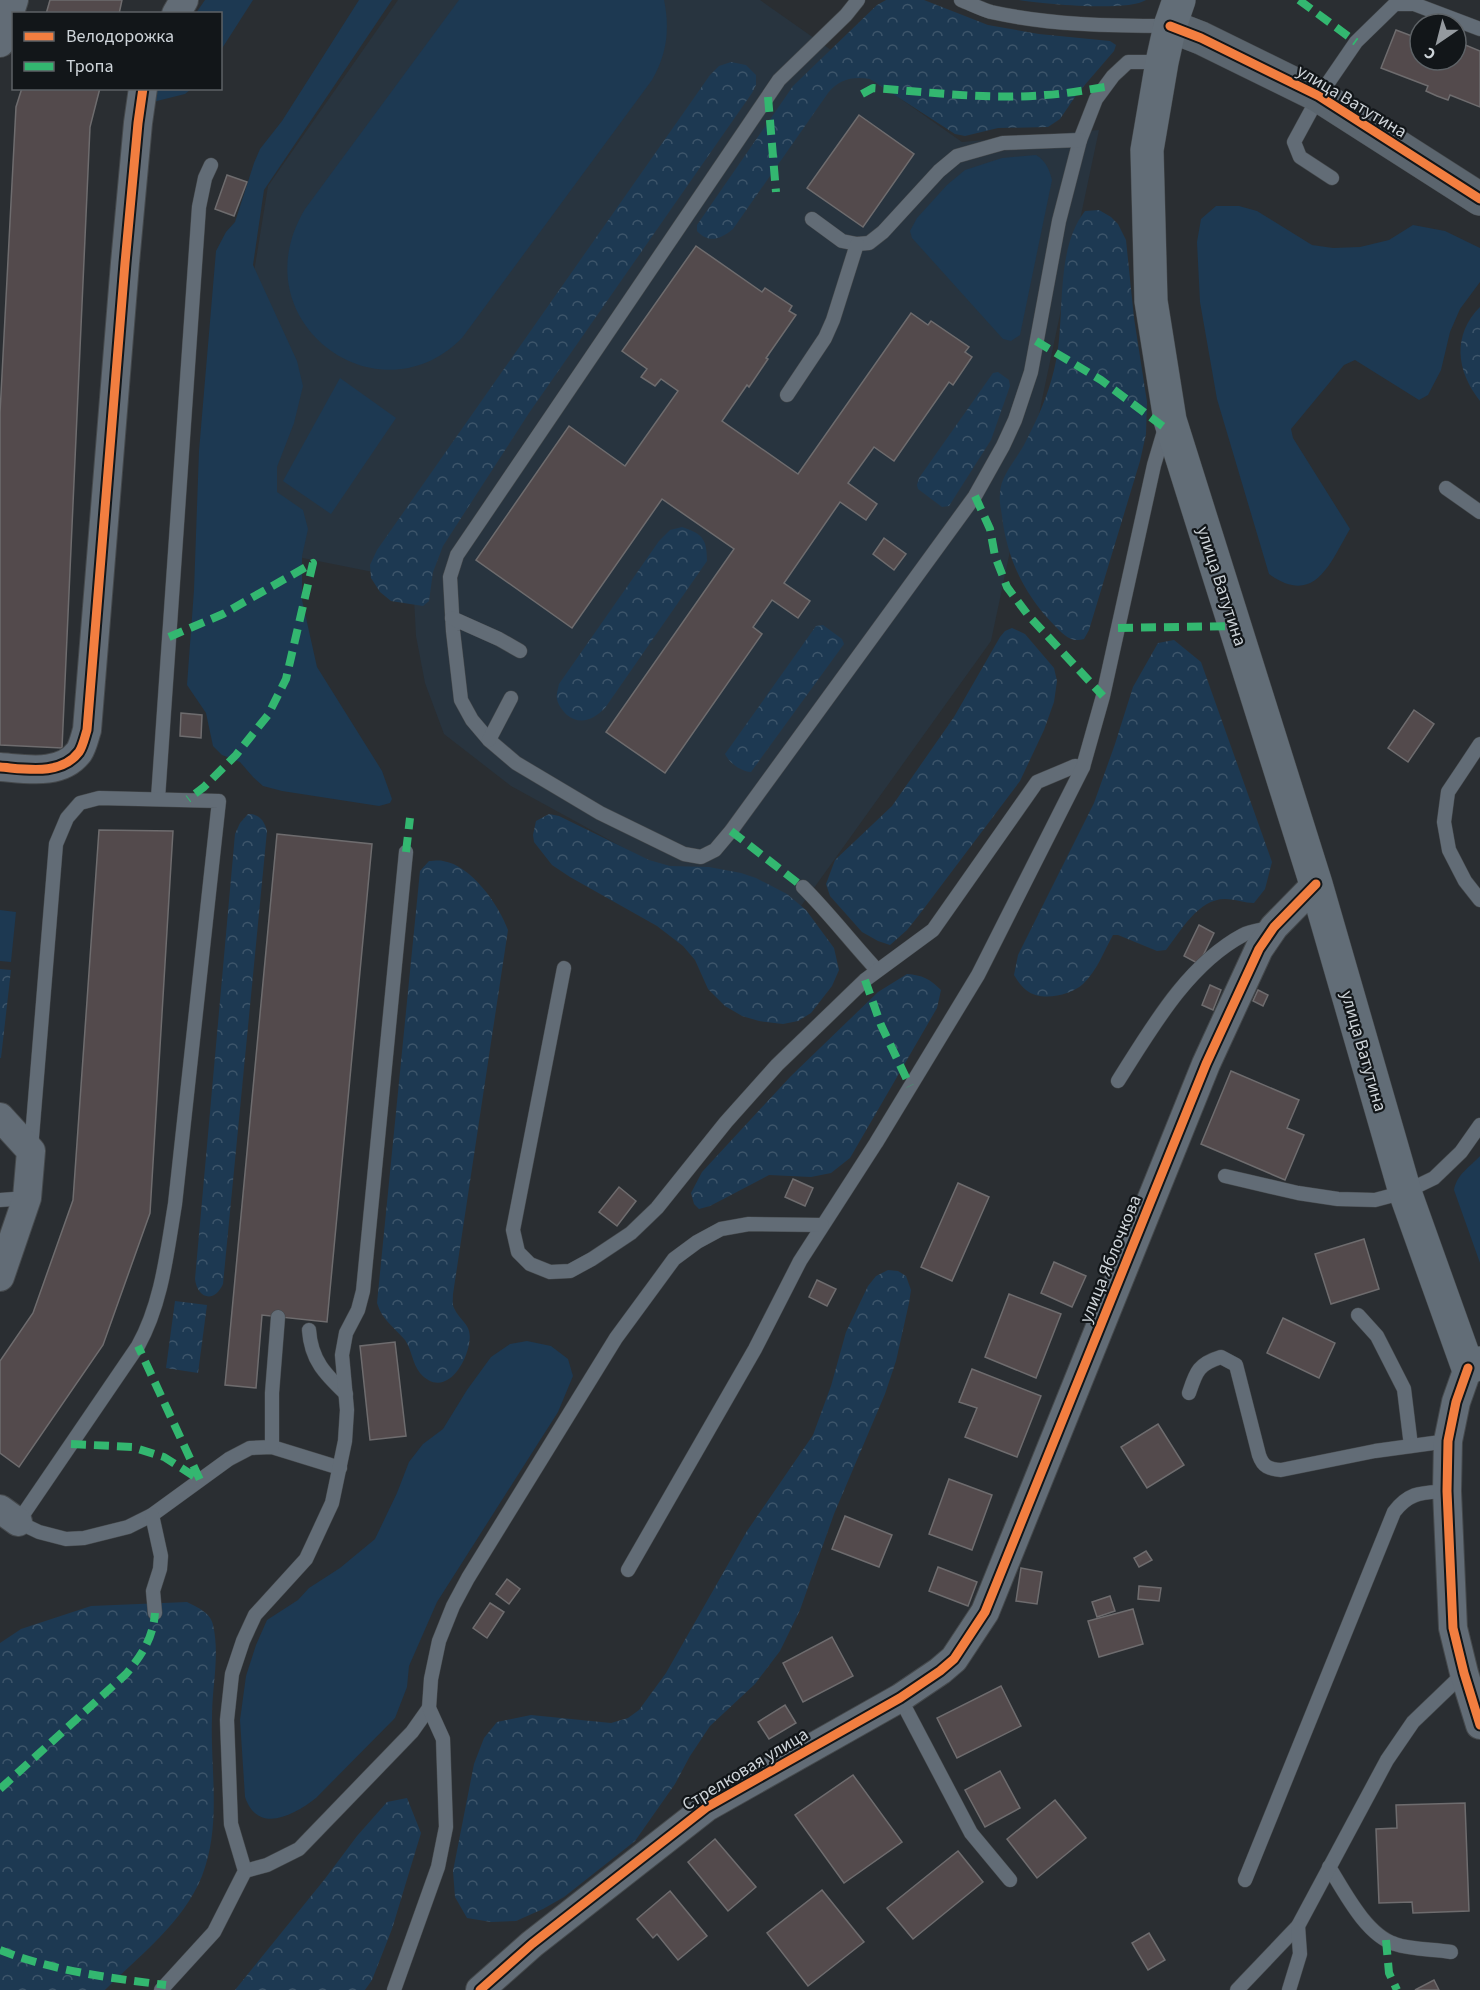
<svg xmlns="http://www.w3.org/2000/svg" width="1480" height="1990" font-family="'Source Sans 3',sans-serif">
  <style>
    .built { fill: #28343f }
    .grass { fill: #1d3952 }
    .forest { fill: url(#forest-crowns) }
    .building { fill: #534a4c; stroke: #6e6c6e; stroke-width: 1.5 }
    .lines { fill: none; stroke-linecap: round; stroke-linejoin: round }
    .lane-casing { stroke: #45494c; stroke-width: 15 }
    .street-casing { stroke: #45494c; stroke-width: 30 }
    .secondary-casing { stroke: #45494c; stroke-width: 34 }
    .primary-casing { stroke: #45494c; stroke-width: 34 }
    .lane { stroke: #626c76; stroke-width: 14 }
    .street { stroke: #626c76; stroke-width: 28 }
    .secondary { stroke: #5b656e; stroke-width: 33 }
    .primary { stroke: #626d77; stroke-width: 33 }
    .quiet { stroke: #33b770; stroke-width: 8; stroke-dasharray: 15 8; stroke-linecap: butt }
    .cycleway-casing { stroke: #121619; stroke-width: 13 }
    .cycleway { stroke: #f27e40; stroke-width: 9 }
    .labels { text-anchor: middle; stroke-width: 4.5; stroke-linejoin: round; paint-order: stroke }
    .street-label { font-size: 18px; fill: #ced4d9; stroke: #121619 }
  </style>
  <defs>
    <pattern id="forest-crowns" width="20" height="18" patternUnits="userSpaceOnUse" patternTransform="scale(1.5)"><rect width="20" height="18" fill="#1d3952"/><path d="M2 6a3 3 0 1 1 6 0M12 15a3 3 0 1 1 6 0" fill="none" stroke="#3d556a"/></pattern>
  </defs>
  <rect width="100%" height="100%" fill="#2a2e32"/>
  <polygon class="built" points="398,0 760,0 962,142 1099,130 991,641 781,934 511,786 444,734 425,683 416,636 413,580 243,546 248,309 268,186"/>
  <g class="grass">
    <polygon points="205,0 253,0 221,50 220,14 196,13"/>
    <polygon points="359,0 392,0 264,190 253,265 297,361 303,386 294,423 277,467 277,492 303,510 308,529 302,556 302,600 317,667 382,771 392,799 390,803 379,806 282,791 263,786 253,777 240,762 222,755 213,746 206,713 187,685 194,590 199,451 216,251 226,232 235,222 254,163 260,149 282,121"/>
    <path d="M459,0H664C670,29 667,54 652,80L462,338C377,424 238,320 305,209Z"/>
    <polygon points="156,89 191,89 185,94 153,102"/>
    <path d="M1036,155C1046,161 1049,169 1052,180L1020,335L1011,341L1003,339L912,238L910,231L917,218L947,185L965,170L1002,158Z"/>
    <path d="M1216,206H1239L1257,211L1312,245L1333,248L1360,247L1389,240L1413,225L1445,231L1480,248V282L1460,309L1450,332L1441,370L1428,395L1419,400L1355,360L1344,365L1291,429L1293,438L1350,529C1330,563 1315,607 1269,574L1217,399L1200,302L1197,242L1201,219Z"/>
    <polygon points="340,378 396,418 331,514 283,481"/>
    <polygon points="0,910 16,912 11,962 0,961"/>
    <path d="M1480,1156V1263L1454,1190C1457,1174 1470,1167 1480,1156Z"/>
    <path d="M527,1341L551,1346L568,1359L573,1376L558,1412L437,1602L409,1666L407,1687L395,1718L316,1798C294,1815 258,1835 245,1797L240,1720L246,1676L256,1645L267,1620L298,1600L309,1588L340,1568L375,1539L397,1493L409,1462L423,1444L443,1429L467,1390L491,1357L510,1344Z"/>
  </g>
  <g class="forest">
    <path d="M886,0H924L988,25L1039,34L1110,41L1116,45L1114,51L1077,94L1060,119L1048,127L998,128L965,136L955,134L870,79C853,76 839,79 828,93L733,229C721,239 709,244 697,231V225L793,86L877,5Z"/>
    <path d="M1019,0H1146C1128,12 1042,4 1019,0Z"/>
    <polygon points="731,62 746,65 756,75 756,85 752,93 529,413 443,546 433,572 429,601 423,606 391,601 380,592 371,578 370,565 377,550 710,75 719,66"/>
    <path d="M1099,210L1111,217L1118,224L1126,240L1134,318L1147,402L1146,434L1140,461L1089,630L1084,639C1070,643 1063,634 1054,625C1024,594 1007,559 1002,516C1001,509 999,501 1000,494C1000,475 1018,458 1026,441C1038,418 1048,395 1054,370C1067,321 1053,252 1085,211Z"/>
    <path d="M1480,307V401C1456,371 1452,335 1480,307Z"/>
    <polygon points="998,372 1009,380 1010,386 991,440 949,506 942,507 918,489 917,485 919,478 993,373"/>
    <path d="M682,527C702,534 707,538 707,561L605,708C594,719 581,726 567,715C563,711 558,705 557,699C556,695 558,689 559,684L659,541L670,530Z"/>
    <path d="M823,625L842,639L844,644L751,772C742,772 729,763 725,754L816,626Z"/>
    <polygon points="1012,628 1025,634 1054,668 1057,681 1054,702 1044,730 1020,781 919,915 907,930 890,945 878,941 862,932 830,896 826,884 835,860 892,806 954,717 1000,637 1005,631"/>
    <path d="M1174,640L1201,662L1272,862L1265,889L1254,903C1245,903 1235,899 1225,899C1198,899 1181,931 1166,950L1157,951L1118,935H1113C1104,951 1097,971 1083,984C1070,996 1040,1002 1026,990C1021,986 1017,980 1014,975L1018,955L1094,803L1115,744L1133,687L1158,643Z"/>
    <path d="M248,814C260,814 264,821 267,831L223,1284C214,1304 197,1298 195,1279L235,834L240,823Z"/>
    <polygon points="549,814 559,816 649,860 670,866 709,867 741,873 756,878 787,894 806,910 834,948 839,970 832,986 811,1013 798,1021 783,1024 759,1021 742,1016 725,1006 708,989 695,960 683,946 657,926 570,877 552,865 534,842 533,835 536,821"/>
    <path d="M429,861C433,861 439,860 443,861C471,865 499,905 508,930L453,1294C453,1298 452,1304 454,1308C461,1323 473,1324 469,1344C465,1367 443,1399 420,1373C412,1363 412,1350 405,1340C394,1327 382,1320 377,1303L420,871Z"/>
    <polygon points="0,969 11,970 1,1058 0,1058"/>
    <path d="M907,974C922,975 930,979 941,990L937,1008L850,1158L831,1173L811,1177L769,1175L710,1206L699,1209L694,1204L691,1193L702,1172L791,1076L878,992Z"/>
    <polygon points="888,1270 898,1271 906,1276 911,1290 909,1303 896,1361 885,1394 834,1514 800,1610 780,1651 755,1684 710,1726 690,1756 675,1784 635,1841 564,1897 543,1909 516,1921 491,1922 467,1918 455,1897 453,1871 474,1764 484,1738 497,1722 531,1715 611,1723 628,1718 639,1710 666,1673 747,1531 813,1435 831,1386 846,1332 868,1286 876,1276"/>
    <polygon points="175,1301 207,1305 198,1373 166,1368"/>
    <path d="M187,1602C197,1607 211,1613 213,1625C220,1655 212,1686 212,1717C210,1769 222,1825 202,1876C183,1923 140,1955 105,1990H0V1643L21,1629L91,1606Z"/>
    <polygon points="407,1798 421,1833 392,1929 372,1980 365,1990 235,1990 324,1880 357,1836 387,1802"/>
  </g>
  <g class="building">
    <polygon points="50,0 122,0 119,14 46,14"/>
    <polygon points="1396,30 1420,39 1420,60 1456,60 1456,41 1480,51 1480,107 1450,95 1448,100 1437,96 1426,91 1428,86 1381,68"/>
    <polygon points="22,88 100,88 90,127 62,748 0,745 0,413 16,107"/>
    <polygon points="859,115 914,154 863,227 807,188"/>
    <polygon points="227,175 247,182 234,216 215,209"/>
    <polygon points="696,246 762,292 765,288 792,306 789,311 796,315 766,358 768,359 749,387 747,385 722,421 798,474 911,313 928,325 931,321 969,347 965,352 972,357 953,385 949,382 894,461 874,447 848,483 877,504 866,520 840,502 784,583 810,601 798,618 772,600 753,627 762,634 665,773 606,732 734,549 662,499 572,628 476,560 569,426 625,466 678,391 661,379 655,386 641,377 647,369 622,351"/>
    <polygon points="884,538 906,554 894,570 873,554"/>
    <polygon points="1414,710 1434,724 1408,762 1388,748"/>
    <polygon points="181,713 202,715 201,738 180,736"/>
    <polygon points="99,830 173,831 150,1213 103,1345 19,1467 0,1453 0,1361 33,1313 73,1200"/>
    <polygon points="277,834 372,844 327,1322 262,1315 256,1388 225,1385"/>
    <polygon points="1199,925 1214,933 1199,964 1184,956"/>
    <polygon points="1210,985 1221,990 1213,1010 1202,1005"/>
    <polygon points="1258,990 1268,995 1263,1006 1253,1001"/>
    <polygon points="1231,1071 1299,1100 1287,1128 1304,1135 1285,1180 1201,1144"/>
    <polygon points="793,1179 813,1188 805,1206 785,1197"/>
    <polygon points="958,1183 989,1197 952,1281 921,1267"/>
    <polygon points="619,1187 636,1201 617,1226 599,1212"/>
    <polygon points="1364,1239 1379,1289 1331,1304 1315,1254"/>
    <polygon points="1054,1262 1086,1276 1072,1307 1041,1293"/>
    <polygon points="817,1280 836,1289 827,1306 809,1297"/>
    <polygon points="1009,1294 1061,1314 1036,1378 985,1357"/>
    <polygon points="1283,1318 1335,1343 1319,1378 1267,1353"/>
    <polygon points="395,1342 406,1436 370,1440 360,1346"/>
    <polygon points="972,1369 1041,1396 1017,1457 965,1437 977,1408 959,1402"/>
    <polygon points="1158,1424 1184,1465 1147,1488 1121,1447"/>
    <polygon points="949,1479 992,1495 972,1550 929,1534"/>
    <polygon points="845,1516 892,1535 879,1567 832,1549"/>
    <polygon points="1146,1551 1152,1560 1139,1567 1134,1558"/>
    <polygon points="938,1567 977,1582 968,1606 929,1591"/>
    <polygon points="1021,1568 1042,1572 1037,1604 1016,1601"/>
    <polygon points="507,1579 520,1589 509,1604 496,1594"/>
    <polygon points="1139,1586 1161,1588 1159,1601 1138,1599"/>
    <polygon points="1110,1596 1115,1611 1097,1617 1092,1602"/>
    <polygon points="490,1603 504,1612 487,1638 473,1628"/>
    <polygon points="1133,1609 1143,1644 1099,1657 1088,1621"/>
    <polygon points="832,1637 853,1676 803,1702 783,1663"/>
    <polygon points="1001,1686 1021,1726 957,1758 937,1718"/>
    <polygon points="785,1705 796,1723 769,1739 758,1722"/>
    <polygon points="1000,1771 1020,1808 985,1827 965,1790"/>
    <polygon points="853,1775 902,1842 844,1883 795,1815"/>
    <polygon points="1055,1800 1086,1838 1037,1878 1007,1839"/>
    <polygon points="1465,1803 1469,1911 1413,1913 1412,1902 1379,1903 1376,1829 1397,1828 1396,1805"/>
    <polygon points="715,1839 756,1887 728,1911 688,1862"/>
    <polygon points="958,1851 983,1882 913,1939 887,1908"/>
    <polygon points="822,1890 864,1942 808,1986 767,1933"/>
    <polygon points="670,1891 707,1936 678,1960 657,1934 653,1938 637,1919"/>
    <polygon points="1149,1933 1165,1960 1148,1970 1132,1943"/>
    <polygon points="1434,1980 1439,1990 1415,1990"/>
  </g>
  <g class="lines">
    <defs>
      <g id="lane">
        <polyline points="858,0 846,15 779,80 457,555 450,577 453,631 461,700 472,720 489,740 516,763 600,813 684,854 701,857 715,850 731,831 975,496 1003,446 1015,420 1031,372 1059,221 1080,140 1096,99 1113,76 1128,62 1162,62"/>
        <path d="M961,0C971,4 981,9 991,12C1050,25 1111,26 1170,26"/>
        <polyline points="1332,178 1300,157 1294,142 1319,96 1356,42 1395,4 1414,4 1480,29"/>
        <polyline points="812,219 842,241 857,244 869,243 883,232 939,171 957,156 1003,143 1080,140"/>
        <polyline points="787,395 825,338 833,320 857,244"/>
        <polyline points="1446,488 1480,512"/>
        <polyline points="452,618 499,639 520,651"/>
        <polyline points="489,740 511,698"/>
        <polyline points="1480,744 1448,792 1444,822 1449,850 1465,881 1480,900"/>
        <polyline points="158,798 199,207 205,178 211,165"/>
        <path d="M803,887C829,913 852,943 877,970"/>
        <polyline points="564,968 513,1230 518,1252 530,1264 550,1272 570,1271 592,1259 631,1233 657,1208 726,1122 777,1065 865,980 933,930 1037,782 1075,766 1083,767"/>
        <path d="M1118,1081C1151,1029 1187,965 1243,935C1250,931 1261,930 1269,928"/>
        <path d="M31,1149L56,844L67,818L80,803L99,798L219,801L175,1204C167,1252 162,1303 138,1346L18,1522L39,1532L66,1539L84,1538L128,1527L152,1515L229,1459L250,1448L272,1447L340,1468"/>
        <polyline points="1225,1176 1298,1193 1338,1199 1375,1200 1405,1192 1434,1178 1461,1152 1480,1125"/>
        <polyline points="0,1200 27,1198"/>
        <polyline points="1358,1315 1377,1336 1404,1389 1411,1446"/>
        <path d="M309,1330C311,1360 325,1374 346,1394"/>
        <path d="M1189,1393C1196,1372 1198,1364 1221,1357L1236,1365L1259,1455C1263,1467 1269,1469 1281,1470L1375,1451L1448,1441"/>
        <polyline points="272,1447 272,1393 278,1317"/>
        <polyline points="152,1515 161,1556 160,1569 153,1591 155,1613"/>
        <polyline points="628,1570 755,1349 800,1261 876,1143 978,975 1083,767 1103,696 1154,465 1165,428"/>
        <polyline points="900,1698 971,1833 1010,1880"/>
        <path d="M1329,1867C1344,1891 1366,1935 1395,1944C1412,1950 1433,1949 1451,1952"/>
        <polyline points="245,1871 267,1865 299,1849 412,1732 429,1708"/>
        <path d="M1245,1880L1394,1512C1410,1491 1423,1493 1447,1491"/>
        <polyline points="161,1990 214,1932 245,1871 231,1824 227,1720 232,1674 243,1641 255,1615 306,1559 332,1503 345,1441 347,1410 342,1355 346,1333 358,1310 363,1291 406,852"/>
        <polyline points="394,1990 438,1867 446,1827 443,1739 429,1708 431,1679 439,1641 453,1606 468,1578 616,1338 674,1259 697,1242 721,1229 749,1224 822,1225"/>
        <polyline points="1237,1990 1298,1926 1387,1760 1413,1722 1464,1673"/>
        <polyline points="1289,1990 1300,1954 1298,1926"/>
      </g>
      <g id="street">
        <polyline points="176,14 184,0"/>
        <polyline points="0,43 14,0"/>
        <path d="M0,767C26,769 61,776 79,752C83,746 85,736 87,730L125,263L138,123L143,88"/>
        <polyline points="0,1117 31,1151 27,1198 0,1277"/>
        <polyline points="1468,1368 1456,1402 1448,1441 1447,1491 1453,1628 1464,1673 1480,1725"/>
        <polyline points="0,1509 18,1522"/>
        <polyline points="480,1990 532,1944 707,1807 900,1698 940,1671 954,1659 985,1612 1206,1064 1259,949 1274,927 1316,884"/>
      </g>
      <polyline id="secondary" points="1170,26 1201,38 1319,96 1480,199"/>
      <polyline id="primary" points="1179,0 1170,26 1162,62 1147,150 1151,301 1170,420 1316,884 1405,1192 1468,1368 1480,1363"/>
    </defs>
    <use href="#lane" class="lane-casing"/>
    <use href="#street" class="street-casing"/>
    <use href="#secondary" class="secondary-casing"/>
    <use href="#primary" class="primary-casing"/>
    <use href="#lane" class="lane"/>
    <use href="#street" class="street"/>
    <use href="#secondary" class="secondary"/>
    <use href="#primary" class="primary"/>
    <g class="quiet">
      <polyline points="1299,0 1356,42"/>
      <path d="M862,94L873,88C930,92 988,100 1045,95C1065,94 1085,90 1105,87"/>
      <polyline points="768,97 776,192"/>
      <polyline points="1036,341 1101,380 1165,428"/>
      <polyline points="975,496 990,529 995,556 1007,587 1028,615 1103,696"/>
      <polyline points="1118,628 1234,626"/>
      <polyline points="169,637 223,614 313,563 286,679 268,715 236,755 204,787 188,799"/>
      <polyline points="731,831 803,887"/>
      <polyline points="406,852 410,818"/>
      <polyline points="865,980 881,1025 910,1086"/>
      <polyline points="71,1444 132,1447 164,1457 200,1480 138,1346"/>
      <path d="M0,1789L126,1674C142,1655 153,1638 155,1613"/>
      <polyline points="1386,1940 1389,1973 1397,1990"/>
      <path d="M0,1950C53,1971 110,1978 166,1985"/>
    </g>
    <defs>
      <g id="cycleway">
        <polyline points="1170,26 1201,38 1319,96 1480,199"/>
        <path d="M0,767C26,769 61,776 79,752C83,746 85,736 87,730L125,263L138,123L143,88"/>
        <polyline points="1468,1368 1456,1402 1448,1441 1447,1491 1453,1628 1464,1673 1480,1725"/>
        <polyline points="480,1990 532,1944 707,1807 900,1698 940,1671 954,1659 985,1612 1206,1064 1259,949 1274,927 1316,884"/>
      </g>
    </defs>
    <use href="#cycleway" class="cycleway-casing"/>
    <use href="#cycleway" class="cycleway"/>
  </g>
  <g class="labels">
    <g class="street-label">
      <text transform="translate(1352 101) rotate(31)" y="6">улица Ватутина</text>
      <text transform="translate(1222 586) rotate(72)" y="6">улица Ватутина</text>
      <text transform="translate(1364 1051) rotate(74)" y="6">улица Ватутина</text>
      <text transform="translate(1110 1259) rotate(-68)" y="6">улица Яблочкова</text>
      <text transform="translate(745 1769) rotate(-31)" y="6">Стрелковая улица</text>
    </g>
  </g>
  <rect x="12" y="12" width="210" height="78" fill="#121619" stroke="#5d6266" stroke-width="1.5"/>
  <rect x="24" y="32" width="30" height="9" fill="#f27e40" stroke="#5d6266" stroke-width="1.5"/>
  <text x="66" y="42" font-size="18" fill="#ced4d9">Велодорожка</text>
  <rect x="24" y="62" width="30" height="9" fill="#33b770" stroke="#5d6266" stroke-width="1.5"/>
  <text x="66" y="72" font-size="18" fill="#ced4d9">Тропа</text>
  <g transform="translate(1438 42) rotate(215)"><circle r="28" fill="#121619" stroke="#5d6266" stroke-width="1.5"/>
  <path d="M0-4.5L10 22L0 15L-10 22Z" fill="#959a9f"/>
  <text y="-9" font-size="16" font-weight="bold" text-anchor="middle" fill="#ced4d9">С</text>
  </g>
</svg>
